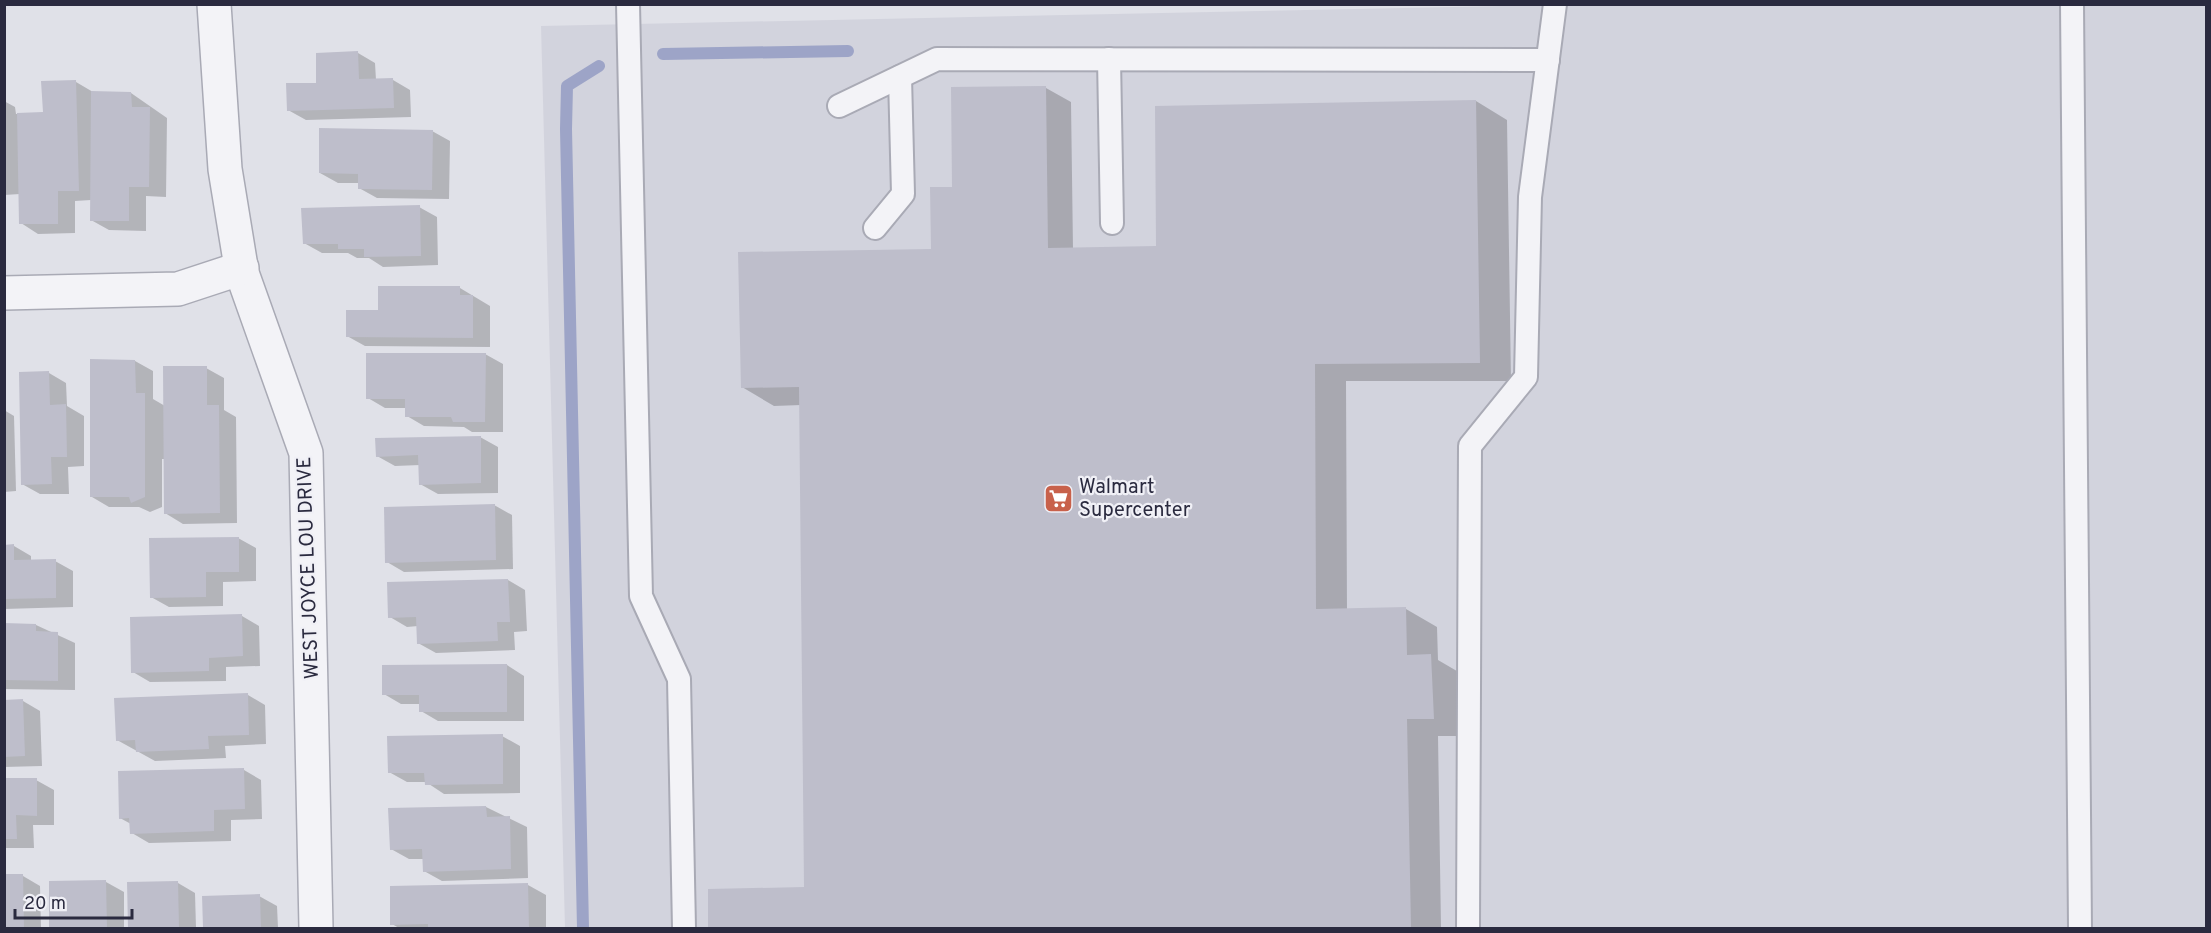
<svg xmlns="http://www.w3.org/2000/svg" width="2211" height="933" font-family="Overpass,sans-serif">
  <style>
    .built { fill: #d2d3dd }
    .shadow { fill: #0003 }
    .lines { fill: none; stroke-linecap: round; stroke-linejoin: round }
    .stream { stroke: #9da4c7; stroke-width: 12 }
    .building { fill: #bebecb }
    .service-casing { stroke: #a9aab5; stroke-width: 26 }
    .minor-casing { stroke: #a9aab5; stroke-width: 36 }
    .service { stroke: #f3f3f7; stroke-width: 22 }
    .minor { stroke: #f3f3f7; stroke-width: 33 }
    .labels { text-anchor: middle; stroke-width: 4.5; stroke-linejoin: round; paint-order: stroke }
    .poi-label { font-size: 20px; fill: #2a2a3f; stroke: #f0f0f6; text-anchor: start }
    .street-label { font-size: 20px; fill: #2a2a3f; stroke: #f0f0f6 }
  </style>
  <rect width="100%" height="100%" fill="#e0e1e8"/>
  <polygon class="built" points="1550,5 2206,5 2206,928 565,928 541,26"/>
  <g class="shadow">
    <polygon points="358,53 375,63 376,80 393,80 410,90 411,117 306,120 288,110"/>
    <polygon points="76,82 93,92 131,93 167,118 166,197 146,196 146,231 109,230 91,220 91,200 75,201 75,233 38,234 21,223 20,194 4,195 4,101 15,107 16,114 44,114"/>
    <polygon points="1046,88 1071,102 1073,249 1162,248 1476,101 1507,120 1511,381 1346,381 1347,610 1406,609 1437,627 1438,660 1462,674 1465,736 1438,736 1441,928 710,928 710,890 806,889 801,405 774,406 742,387 937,251 954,188"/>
    <polygon points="432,131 450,141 449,199 377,198 359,188 359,183 338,183 320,173"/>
    <polygon points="419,207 437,217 438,265 383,267 369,258 357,258 348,253 322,253 304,243"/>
    <polygon points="380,287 460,288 490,306 490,347 365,346 347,336 380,312"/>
    <polygon points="485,354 503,364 503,432 472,432 464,427 424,426 407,416 407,408 385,408 368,398"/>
    <polygon points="91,361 135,361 153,371 153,399 165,406 206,368 224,378 224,410 236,417 237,523 183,524 165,513 165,459 162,459 162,507 150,512 139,507 109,507 92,497"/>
    <polygon points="49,373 66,383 67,406 84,416 84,466 68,467 69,494 40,494 22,484"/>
    <polygon points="4,410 14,416 16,491 4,492"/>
    <polygon points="480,437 498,447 498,493 438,494 420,484 420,465 395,466 377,456"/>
    <polygon points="494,505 512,515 513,569 404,572 387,562"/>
    <polygon points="238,538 256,548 256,581 223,582 223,606 169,607 151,597"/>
    <polygon points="4,546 14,546 31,556 31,561 55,561 73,571 73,607 4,609"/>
    <polygon points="508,580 525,590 527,631 514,632 515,650 436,653 418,643 418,626 407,627 390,617"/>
    <polygon points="242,616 259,626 260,666 226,667 226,681 150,682 133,672"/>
    <polygon points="4,625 36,625 75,643 75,690 4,689"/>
    <polygon points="507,665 524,676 524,721 438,721 421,711 421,704 401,704 384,694"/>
    <polygon points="248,695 265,705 266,744 225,746 226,758 155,761 117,740"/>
    <polygon points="4,701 23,701 40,711 42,766 4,767"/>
    <polygon points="502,736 520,746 520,793 444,794 426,782 407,782 389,772"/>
    <polygon points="244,770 261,780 262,819 231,820 231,841 149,843 132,833 131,824 120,818"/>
    <polygon points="4,780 36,780 54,790 54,825 33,825 34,848 4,848"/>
    <polygon points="486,807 527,827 528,878 442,881 424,871 424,859 409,859 391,849"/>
    <polygon points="4,876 23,876 40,886 41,928 4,928"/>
    <polygon points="50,882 106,882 124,892 124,928 51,928"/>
    <polygon points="178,883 195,893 196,928 129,928 129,884"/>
    <polygon points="528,885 546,895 546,928 399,928 392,924 391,887"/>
    <polygon points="259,896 277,906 278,928 205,928 204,897"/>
  </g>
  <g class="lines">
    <g class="stream">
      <polyline points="663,54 848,51"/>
      <polyline points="583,928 566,129 567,86 599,66"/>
    </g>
  </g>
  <g class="building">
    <polygon points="358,51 359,79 393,78 394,108 287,111 286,83 316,83 316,53"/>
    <polygon points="76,80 79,191 58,191 58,224 19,224 17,113 43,112 41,81"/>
    <polygon points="1046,86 1048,248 1156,246 1155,106 1476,100 1480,363 1315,364 1316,609 1406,607 1407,655 1431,654 1434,719 1407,719 1411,928 708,928 708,889 804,887 799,387 741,388 738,252 931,249 930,187 952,187 951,87"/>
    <polygon points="91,91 131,92 132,107 150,107 149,187 129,187 129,221 90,221"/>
    <polygon points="319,128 433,130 432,190 358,189 358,174 319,173"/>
    <polygon points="420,205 421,256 364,257 364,249 338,249 338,244 303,244 301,208"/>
    <polygon points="378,286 460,286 460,295 473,295 473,338 346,337 346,310 378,310"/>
    <polygon points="366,353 486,353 485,422 453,422 451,417 405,417 405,399 366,399"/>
    <polygon points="90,359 135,360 136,393 145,393 145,497 131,503 129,497 90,497"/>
    <polygon points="163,366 207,366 207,405 219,405 220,513 164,514"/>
    <polygon points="49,371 50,405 66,404 67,457 51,457 52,484 21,485 19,372"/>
    <polygon points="481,436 481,483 419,485 418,455 376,457 375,438"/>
    <polygon points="495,504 496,560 385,563 384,507"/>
    <polygon points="239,537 239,572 206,572 206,597 150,598 149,538"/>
    <polygon points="14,544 14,560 56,559 56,598 4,599 4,545"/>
    <polygon points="508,579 510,622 497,622 498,641 417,644 416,617 388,618 387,582"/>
    <polygon points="242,614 243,656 209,658 209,671 131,673 130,617"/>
    <polygon points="4,623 36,624 36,631 58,632 58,681 4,680"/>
    <polygon points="507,664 507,712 419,712 419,695 382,695 382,665"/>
    <polygon points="248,693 249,735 208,736 209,749 136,752 135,740 116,741 114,698"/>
    <polygon points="23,699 25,756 4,757 4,700"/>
    <polygon points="503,734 503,784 425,785 424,773 388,773 387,736"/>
    <polygon points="244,768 245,809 214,810 214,831 130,834 129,818 119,819 118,771"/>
    <polygon points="4,778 37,778 37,816 16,815 17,839 4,839"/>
    <polygon points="486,806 487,817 510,816 511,869 423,872 422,849 390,850 388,808"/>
    <polygon points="4,874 23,874 24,928 4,928"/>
    <polygon points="106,880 107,928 49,928 49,881"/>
    <polygon points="178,881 179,928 128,928 127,882"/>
    <polygon points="528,883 529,928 428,928 428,924 390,925 390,886"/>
    <polygon points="260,894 261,928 203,928 202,896"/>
  </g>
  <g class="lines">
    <defs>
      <g id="service">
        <polyline points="628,4 641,596 679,679 684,928"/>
        <polyline points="2072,4 2080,928"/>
        <polyline points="1109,59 1112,223"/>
        <polyline points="839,106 937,59 1548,60"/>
        <polyline points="875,228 903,194 900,77"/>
        <polyline points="1468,928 1470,446 1526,377 1530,197 1555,4"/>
      </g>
      <g id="minor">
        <polyline points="214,4 225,169 242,273 306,453 316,928"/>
        <polyline points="4,293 178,289 242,268"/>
      </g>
    </defs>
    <use href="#service" class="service-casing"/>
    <use href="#minor" class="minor-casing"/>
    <use href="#service" class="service"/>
    <use href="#minor" class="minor"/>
  </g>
  <defs>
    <symbol id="supermarket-square" viewBox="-11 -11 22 22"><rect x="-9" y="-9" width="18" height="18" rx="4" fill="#c8614b" stroke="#f0f0f6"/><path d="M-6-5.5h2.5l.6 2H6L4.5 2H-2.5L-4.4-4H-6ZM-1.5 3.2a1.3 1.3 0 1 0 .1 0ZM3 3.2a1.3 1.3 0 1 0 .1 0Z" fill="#fff"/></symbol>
  </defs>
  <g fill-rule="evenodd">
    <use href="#supermarket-square" x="1042" y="482" width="33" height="33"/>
  </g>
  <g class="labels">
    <g class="poi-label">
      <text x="1079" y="493">Walmart<tspan x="1079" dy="23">Supercenter</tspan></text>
    </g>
    <g class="street-label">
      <text transform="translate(307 568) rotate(-92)" y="7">WEST JOYCE LOU DRIVE</text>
    </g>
  </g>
  <rect width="2211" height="933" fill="none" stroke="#2a2a3f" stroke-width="12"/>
  <path d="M15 909v9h117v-9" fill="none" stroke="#2a2a3f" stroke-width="3"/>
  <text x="24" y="909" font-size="18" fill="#2a2a3f" stroke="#f0f0f6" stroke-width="4.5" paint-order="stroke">20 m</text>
</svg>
